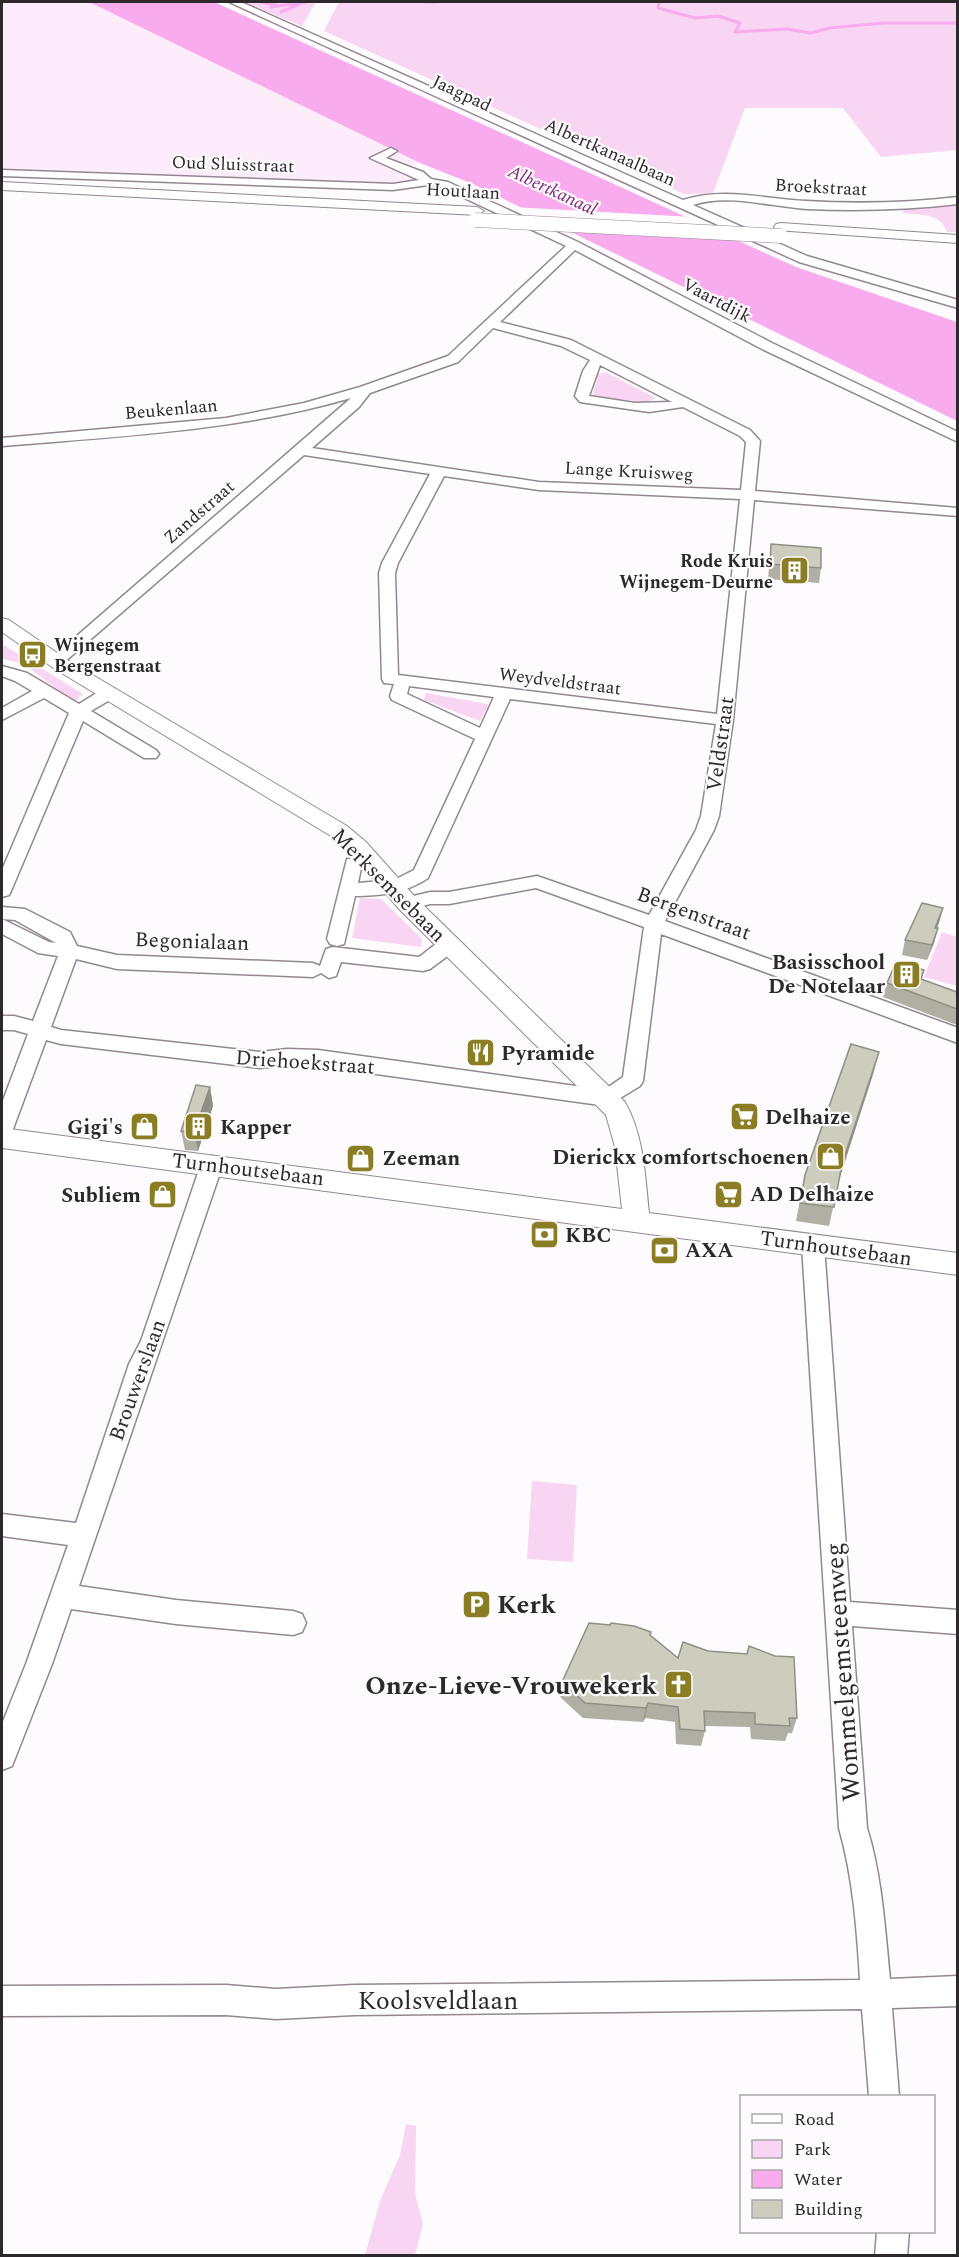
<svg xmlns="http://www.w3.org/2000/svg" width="959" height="2257" font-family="Spectral,serif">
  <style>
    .built { fill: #fdedfa }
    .green { fill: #f8d5f2 }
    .water { fill: #f9aced }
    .pier { fill: #fdfbfd }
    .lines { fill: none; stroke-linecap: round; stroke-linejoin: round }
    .stream { stroke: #f9aced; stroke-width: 3 }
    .minor-casing { stroke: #938791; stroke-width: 3 }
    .major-casing { stroke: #938791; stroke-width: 2 }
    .minor { fill: #fff; fill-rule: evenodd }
    .major { fill: #fff; fill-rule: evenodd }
    .major-bridge-casing { stroke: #938791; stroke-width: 15; stroke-linecap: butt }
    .major-bridge { stroke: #fff; stroke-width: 14 }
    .wall { fill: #b1afa3 }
    .shaded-wall { fill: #908f84 }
    .building { fill: #ceccbd; stroke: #908f84; stroke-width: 1.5 }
    .labels { text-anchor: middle; stroke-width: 4.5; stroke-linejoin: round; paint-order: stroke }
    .far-street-label { font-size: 18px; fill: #2d282c; stroke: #fdfbfd }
    .far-water-label { font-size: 18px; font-style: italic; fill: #7d2775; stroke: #fdfbfd }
    .far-poi-label { font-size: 18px; font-weight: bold; fill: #2d282c; stroke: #fdfbfd; text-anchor: end }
    .street-label { font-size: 21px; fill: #2d282c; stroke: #fdfbfd }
    .poi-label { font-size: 21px; font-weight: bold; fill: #2d282c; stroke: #fdfbfd; text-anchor: start }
    .near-poi-label { font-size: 26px; font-weight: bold; fill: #2d282c; stroke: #fdfbfd; text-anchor: start }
    .near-street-label { font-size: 26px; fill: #2d282c; stroke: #fdfbfd }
  </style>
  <rect width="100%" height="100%" fill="#fdfbfd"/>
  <polygon class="built" points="2,2 89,2 420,163 406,168 428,182 403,187 2,173"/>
  <g class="green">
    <polygon points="244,2 316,2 302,26"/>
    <polygon points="339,2 957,2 957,150 881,157 843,108 745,108 713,193 684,194 324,31"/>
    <path d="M957,205V232H947C941,213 920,215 903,213L904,210Z"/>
    <polygon points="605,372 656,398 648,402 599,398 593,394 598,374"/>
    <polygon points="2,644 83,694 74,702 24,664 3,659"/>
    <polygon points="426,693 482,703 489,705 480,721 424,700"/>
    <polygon points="360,898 381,899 422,939 421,947 352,938"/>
    <polygon points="942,932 957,937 957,986 924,977"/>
    <polygon points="532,1481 577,1485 573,1562 527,1559"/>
    <polygon points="406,2124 416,2126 415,2194 423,2224 415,2255 365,2255 380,2201 400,2155"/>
  </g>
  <polygon class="water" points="89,2 214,2 796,267 957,322 957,421 473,184 420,163"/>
  <polygon class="pier" points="513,207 693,217 742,239 557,229"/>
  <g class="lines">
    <g class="stream">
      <polyline points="261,2 276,5"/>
      <polyline points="426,2 435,2"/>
      <polyline points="659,2 658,8 695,18 718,16 740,23 735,32 787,29 811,33 829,28 884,23 958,23"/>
      <polyline points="271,7 306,2"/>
      <polyline points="281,12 300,4"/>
    </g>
    <defs>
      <g id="minor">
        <path d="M229,2H241L683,200C723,187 765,199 806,201C857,204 907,203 958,197V204C907,210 857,211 807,209C771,207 728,193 693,205L807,256L958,300V308L799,262Z"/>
        <path d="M391,148L397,151L386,158L423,172L431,179L448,182L578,242L772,343L958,432V442L762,349L575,250L500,322L571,340L750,430L760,441L755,491L958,508V516L754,500L733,720L719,816L714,830L665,921L958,1028V1043L661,934L643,1081L640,1086L607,1106L318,1066L287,1065L260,1068L61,1044L46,1040L13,1129L9,1135L2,1137V1103L28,1034L14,1030H2V1016H14L33,1021L58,956L38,953L2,934V907L25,909L70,932L77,946L117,955L313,963L320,966L326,949L333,947L419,957C431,949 442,935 457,939L460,944L457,949L430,969L423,971L341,962L336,976L329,978L321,973L313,977L117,969L76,959L51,1027L61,1030L260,1052L287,1049L318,1050L604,1090L623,1077L644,927L536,888L449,904H430L408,910L401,909L399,904L401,899L430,892H449L537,876L649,915L696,830L701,816L716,724L510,699L428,878C406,893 381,896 355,896L344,944L337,946L330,944L327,939L347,859H359L362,863L358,883L394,880L414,870L475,739L392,700L390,696L394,684L384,683L382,679L379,573L382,563L430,474L304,455L62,664L56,666L48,661L351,398C238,431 119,436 2,446V438L226,418L304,403L360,387L448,356L566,246L441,187L428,185L393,190L2,176V170L393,184L419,180L370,158ZM493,328L561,346L590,360L583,371L575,396L580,402L649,412L683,407L740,436L746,442L741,490L539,482L312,448L359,407L370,393L458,362ZM600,365L672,402L635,403L589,396ZM444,476L539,490L740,499L717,714L398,675L395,573L398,563ZM409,686L494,697L480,728L407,694ZM2,919L15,920L56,943L49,942Z"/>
        <polygon points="2,666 27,673 79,704 103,689 115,689 117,693 115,697 91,711 156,750 159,754 156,758 144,758 83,721 11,891 9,895 2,897 2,870 69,713 44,698 2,720 2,708 32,691 15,681 2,676"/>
        <polygon points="212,1156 220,1158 223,1164 79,1586 176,1600 293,1611 302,1614 306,1623 302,1632 293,1635 176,1624 71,1609 52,1664 12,1766 2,1770 2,1724 26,1664 68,1545 2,1536 2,1514 76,1523 129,1364 141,1341 201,1164 204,1158"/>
        <path d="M813,1236L821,1239L824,1245L850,1602L958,1610V1634L852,1626L867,1828C882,1876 885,1929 890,1979L958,1976V2006L892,2008L899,2096H869L862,2009L354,2015L276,2019L226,2015L2,2016V1986L226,1985L276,1989L354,1985L860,1980C857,1929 853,1877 839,1828L802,1245L805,1239Z"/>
        <polygon points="877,2232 909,2232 907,2256 875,2256"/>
      </g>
      <g id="major">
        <polygon points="2,182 477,207 484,211 477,215 2,190"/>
        <polygon points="781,223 958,235 958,243 776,230 774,227 776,224"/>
        <path d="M2,618L9,620L69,661L347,826L366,842L416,898L625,1102C644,1136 645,1175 649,1213L958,1253V1275L2,1148V1128L622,1209L615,1147L606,1115L400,910L350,852L331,836L55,669L2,632Z"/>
      </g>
    </defs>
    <use href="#minor" class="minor-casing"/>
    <use href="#major" class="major-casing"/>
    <use href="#minor" class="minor"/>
    <use href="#major" class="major"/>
    <defs>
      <polyline id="major-bridge" points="475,220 781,236"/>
    </defs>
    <use href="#major-bridge" class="major-bridge-casing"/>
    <use href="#major-bridge" class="major-bridge"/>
  </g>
  <g class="wall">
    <polygon points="771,544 821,568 819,583 768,579"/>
    <polygon points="943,908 937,928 938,928 934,943 927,960 902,955 905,940"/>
    <polygon points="921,979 957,992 957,1025 883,997 887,983"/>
    <polygon points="874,1071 840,1176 829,1226 796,1221 805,1175"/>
    <polygon points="210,1087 213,1106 198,1151 185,1150 181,1131"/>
    <polygon points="650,1635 678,1658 797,1718 792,1733 788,1733 785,1741 751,1739 750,1727 705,1726 705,1731 701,1746 676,1744 675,1722 645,1718 643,1722 583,1718 560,1697 562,1682"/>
  </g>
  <g class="shaded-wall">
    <polygon points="943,908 939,923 931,942 935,928"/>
    <polygon points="938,928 934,943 927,960 932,945"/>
    <polygon points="879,1052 874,1071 838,1183 842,1164"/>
    <polygon points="210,1087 213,1106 198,1151 194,1132"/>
    <polygon points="648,1703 645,1718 643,1722 646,1708"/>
  </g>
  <g class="building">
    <polygon points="771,544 821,548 821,568 770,564"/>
    <polygon points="922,903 943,908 935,928 938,928 932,945 905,940"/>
    <polygon points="896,962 924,970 921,979 957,992 957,1009 887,983"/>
    <polygon points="851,1044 879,1052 842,1164 834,1207 800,1203 805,1175"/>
    <polygon points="196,1085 210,1087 194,1132 181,1131"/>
    <polygon points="589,1623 610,1625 611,1623 634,1626 651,1632 650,1635 678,1658 683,1642 708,1651 747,1654 749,1646 775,1656 794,1657 797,1718 789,1718 790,1726 755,1724 755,1713 704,1711 705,1731 680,1729 678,1707 648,1703 646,1708 585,1703 562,1682"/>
  </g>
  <defs>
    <symbol id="building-square" viewBox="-11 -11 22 22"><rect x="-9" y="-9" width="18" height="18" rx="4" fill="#8a7d23" stroke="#fdfbfd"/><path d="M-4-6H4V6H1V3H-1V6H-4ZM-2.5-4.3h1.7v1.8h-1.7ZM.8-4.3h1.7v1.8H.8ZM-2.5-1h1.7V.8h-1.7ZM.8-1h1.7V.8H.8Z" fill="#fff"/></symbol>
    <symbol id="bus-square" viewBox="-11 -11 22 22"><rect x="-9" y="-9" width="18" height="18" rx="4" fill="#8a7d23" stroke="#fdfbfd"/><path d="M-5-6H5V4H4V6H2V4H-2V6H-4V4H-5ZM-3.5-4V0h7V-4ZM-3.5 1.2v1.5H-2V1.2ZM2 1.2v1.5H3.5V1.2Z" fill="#fff"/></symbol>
    <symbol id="restaurant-square" viewBox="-11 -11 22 22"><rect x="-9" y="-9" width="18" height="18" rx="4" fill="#8a7d23" stroke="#fdfbfd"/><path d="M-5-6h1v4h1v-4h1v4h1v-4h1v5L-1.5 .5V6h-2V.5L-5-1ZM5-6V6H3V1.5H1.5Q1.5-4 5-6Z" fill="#fff"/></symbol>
    <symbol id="supermarket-square" viewBox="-11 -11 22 22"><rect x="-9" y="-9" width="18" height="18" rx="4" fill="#8a7d23" stroke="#fdfbfd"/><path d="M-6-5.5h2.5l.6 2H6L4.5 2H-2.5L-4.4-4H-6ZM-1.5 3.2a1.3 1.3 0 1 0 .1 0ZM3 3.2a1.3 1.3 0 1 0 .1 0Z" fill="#fff"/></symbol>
    <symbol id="shop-square" viewBox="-11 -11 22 22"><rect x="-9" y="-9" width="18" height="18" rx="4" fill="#8a7d23" stroke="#fdfbfd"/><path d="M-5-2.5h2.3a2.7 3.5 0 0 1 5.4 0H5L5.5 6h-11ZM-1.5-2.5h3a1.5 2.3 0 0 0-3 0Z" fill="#fff"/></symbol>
    <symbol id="bank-square" viewBox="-11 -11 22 22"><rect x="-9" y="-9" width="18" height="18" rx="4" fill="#8a7d23" stroke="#fdfbfd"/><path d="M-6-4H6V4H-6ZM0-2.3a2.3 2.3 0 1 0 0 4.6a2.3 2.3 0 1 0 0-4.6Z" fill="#fff"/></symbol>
    <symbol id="parking-square" viewBox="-11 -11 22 22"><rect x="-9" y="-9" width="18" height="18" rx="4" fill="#8a7d23" stroke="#fdfbfd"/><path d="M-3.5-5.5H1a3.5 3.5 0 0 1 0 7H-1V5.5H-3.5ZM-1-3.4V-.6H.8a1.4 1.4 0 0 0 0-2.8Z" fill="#fff"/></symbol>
    <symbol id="church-square" viewBox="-11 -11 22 22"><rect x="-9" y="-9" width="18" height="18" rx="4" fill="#8a7d23" stroke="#fdfbfd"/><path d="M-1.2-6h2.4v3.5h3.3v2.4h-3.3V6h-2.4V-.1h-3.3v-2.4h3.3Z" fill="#fff"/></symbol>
  </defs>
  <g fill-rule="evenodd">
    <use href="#building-square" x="778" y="554" width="33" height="33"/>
    <use href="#bus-square" x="16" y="638" width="33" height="33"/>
    <use href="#building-square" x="890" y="958" width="33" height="33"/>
    <use href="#restaurant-square" x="464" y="1036" width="33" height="33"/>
    <use href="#supermarket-square" x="728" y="1100" width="33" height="33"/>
    <use href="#shop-square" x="128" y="1110" width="33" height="33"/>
    <use href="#building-square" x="182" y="1110" width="33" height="33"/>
    <use href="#shop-square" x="814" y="1140" width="33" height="33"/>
    <use href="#shop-square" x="344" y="1142" width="33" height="33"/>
    <use href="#supermarket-square" x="712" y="1178" width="33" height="33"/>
    <use href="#shop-square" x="146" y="1178" width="33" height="33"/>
    <use href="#bank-square" x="528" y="1218" width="33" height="33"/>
    <use href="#bank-square" x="648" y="1234" width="33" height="33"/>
    <use href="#parking-square" x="460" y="1588" width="33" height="33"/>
    <use href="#church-square" x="662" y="1668" width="33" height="33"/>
  </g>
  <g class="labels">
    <g class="far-street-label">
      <text transform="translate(462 93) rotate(25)" y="6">Jaagpad</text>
      <text transform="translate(610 152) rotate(24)" y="6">Albertkanaalbaan</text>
      <text transform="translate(233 164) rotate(2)" y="6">Oud Sluisstraat</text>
      <text transform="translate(821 187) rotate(3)" y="6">Broekstraat</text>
      <text transform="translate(463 191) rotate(3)" y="6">Houtlaan</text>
      <text transform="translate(717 300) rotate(28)" y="6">Vaartdijk</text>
      <text transform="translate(171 409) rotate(-5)" y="6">Beukenlaan</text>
      <text transform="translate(629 471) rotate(3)" y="6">Lange Kruisweg</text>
      <text transform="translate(199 512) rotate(-41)" y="6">Zandstraat</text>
      <text transform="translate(560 681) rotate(7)" y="6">Weydveldstraat</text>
    </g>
    <g class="far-water-label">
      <text transform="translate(553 190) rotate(25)" y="6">Albertkanaal</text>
    </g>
    <g class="far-poi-label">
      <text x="773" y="567">Rode Kruis<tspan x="773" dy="21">Wijnegem-Deurne</tspan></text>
      <text x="54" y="651" text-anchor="start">Wijnegem<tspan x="54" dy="21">Bergenstraat</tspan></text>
    </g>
    <g class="street-label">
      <text transform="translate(720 744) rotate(-82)" y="7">Veldstraat</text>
      <text transform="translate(389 885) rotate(45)" y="7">Merksemsebaan</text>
      <text transform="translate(694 913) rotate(20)" y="7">Bergenstraat</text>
      <text transform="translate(192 941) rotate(2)" y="7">Begonialaan</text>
      <text transform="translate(305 1062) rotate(4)" y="7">Driehoekstraat</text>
      <text transform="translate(248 1169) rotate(7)" y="7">Turnhoutsebaan</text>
      <text transform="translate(836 1248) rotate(8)" y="7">Turnhoutsebaan</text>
      <text transform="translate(137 1380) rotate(-70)" y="7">Brouwerslaan</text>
    </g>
    <g class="poi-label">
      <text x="885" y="969" text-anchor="end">Basisschool<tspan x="885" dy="24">De Notelaar</tspan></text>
      <text x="501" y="1060">Pyramide</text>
      <text x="765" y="1124">Delhaize</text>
      <text x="123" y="1134" text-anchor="end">Gigi's</text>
      <text x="220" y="1134">Kapper</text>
      <text x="809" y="1164" text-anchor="end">Dierickx comfortschoenen</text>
      <text x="382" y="1165">Zeeman</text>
      <text x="750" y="1201">AD Delhaize</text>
      <text x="141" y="1202" text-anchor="end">Subliem</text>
      <text x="565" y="1242">KBC</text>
      <text x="685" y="1257">AXA</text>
    </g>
    <g class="near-poi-label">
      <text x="497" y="1613">Kerk</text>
      <text x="657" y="1694" text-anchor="end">Onze-Lieve-Vrouwekerk</text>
    </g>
    <g class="near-street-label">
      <text transform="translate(842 1672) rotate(-94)" y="9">Wommelgemsteenweg</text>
      <text x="438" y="2009">Koolsveldlaan</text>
    </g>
  </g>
  <rect width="959" height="2257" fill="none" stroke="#2d282c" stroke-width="6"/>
  <rect x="740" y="2095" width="195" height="138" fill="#fdfbfd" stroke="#aaa7a9" stroke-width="1.5"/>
  <rect x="752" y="2114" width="30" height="9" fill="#ffffff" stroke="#aaa7a9" stroke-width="1.5"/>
  <text x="794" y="2125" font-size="18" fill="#2d282c">Road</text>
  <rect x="752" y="2140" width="30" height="18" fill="#f8d5f2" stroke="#aaa7a9" stroke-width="1.5"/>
  <text x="794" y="2155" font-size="18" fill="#2d282c">Park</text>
  <rect x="752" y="2170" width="30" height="18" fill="#f9aced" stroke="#aaa7a9" stroke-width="1.5"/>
  <text x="794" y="2185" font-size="18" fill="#2d282c">Water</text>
  <rect x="752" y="2200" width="30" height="18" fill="#ceccbd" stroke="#aaa7a9" stroke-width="1.5"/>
  <text x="794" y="2215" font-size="18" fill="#2d282c">Building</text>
</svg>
